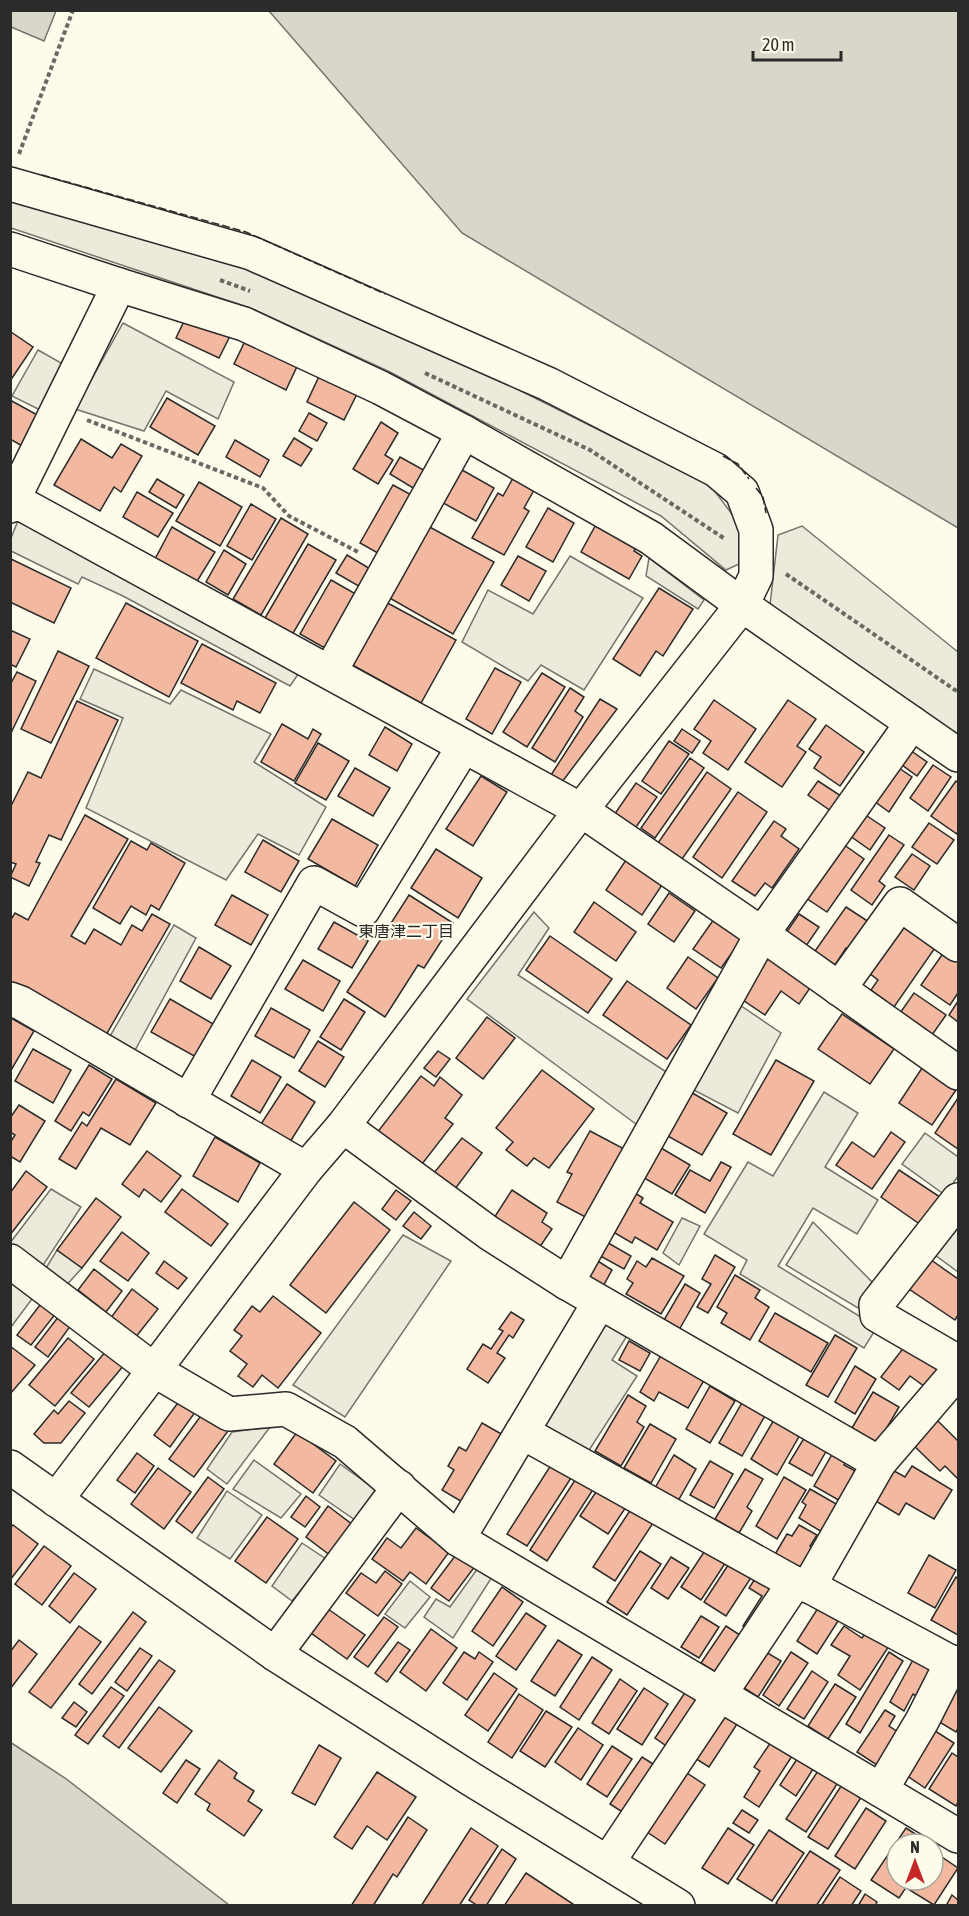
<svg xmlns="http://www.w3.org/2000/svg" width="969" height="1916" font-family="'Asap Condensed','Noto Sans JP',sans-serif">
  <style>
    .green { fill: #ecebdb; stroke: #74746e; stroke-width: 1.5 }
    .parking { fill: #eceadb; stroke: #74746e; stroke-width: 1.5 }
    .water { fill: #d8d7c9; stroke: #74746e; stroke-width: 1.5 }
    .building { fill: #f2b8a0; stroke: #2b2b2b; stroke-width: 1.5 }
    .lines { fill: none; stroke-linecap: round; stroke-linejoin: round }
    .minor-casing { stroke: #2b2b2b; stroke-width: 36 }
    .path { stroke: #6a6964; stroke-width: 4; stroke-dasharray: 4.5 3; stroke-linecap: butt }
    .minor { stroke: #fdfbea; stroke-width: 33 }
    .fence { stroke: #2b2b2b; stroke-width: 1.5; stroke-dasharray: 8 3; stroke-linecap: butt }
    .labels { text-anchor: middle; stroke-width: 4.5; stroke-linejoin: round; paint-order: stroke }
    .neighbourhood-label { font-size: 16px; fill: #2b2b2b; stroke: #fdfbea }
  </style>
  <rect width="100%" height="100%" fill="#fdfbea"/>
  <g class="green">
    <polygon points="11,199 240,262 521,391 711,486 740,525 739,564 726,570 661,516 390,372 253,309 11,228"/>
    <polygon points="802,526 958,652 958,735 770,605 778,535"/>
    <polygon points="649,558 704,600 698,609 646,576"/>
    <polygon points="94,669 170,704 181,690 271,734 254,762 326,807 299,855 258,834 226,880 86,808 123,718 80,699"/>
    <polygon points="824,1092 858,1113 825,1167 878,1200 857,1234 813,1208 778,1266 877,1327 864,1348 740,1274 747,1260 704,1234 748,1162 773,1176"/>
    <polygon points="925,1133 958,1157 958,1176 945,1195 902,1164"/>
    <polygon points="958,1214 958,1272 931,1252"/>
    <polygon points="682,1218 700,1226 679,1265 663,1253"/>
    <polygon points="57,1250 82,1268 63,1289 43,1273"/>
    <polygon points="478,1568 492,1577 453,1638 424,1617 436,1599 450,1607"/>
    <polygon points="410,1581 430,1597 405,1628 385,1614"/>
  </g>
  <g class="parking">
    <polygon points="123,323 234,382 218,419 166,391 144,431 75,409"/>
    <polygon points="38,350 63,364 42,411 12,396"/>
    <polygon points="20,516 301,670 290,686 123,596 82,577 78,584 11,551 11,538"/>
    <polygon points="570,556 643,598 584,690 541,665 528,681 462,642 488,590 533,614"/>
    <polygon points="534,912 549,928 518,975 674,1077 644,1130 467,999"/>
    <polygon points="174,925 196,938 133,1054 109,1038"/>
    <polygon points="734,1001 781,1033 738,1113 688,1087"/>
    <polygon points="51,1189 81,1207 40,1270 11,1247 10,1243"/>
    <polygon points="813,1222 872,1282 858,1308 786,1265"/>
    <polygon points="403,1235 451,1261 345,1417 293,1385"/>
    <polygon points="10,1276 35,1295 11,1327 10,1327"/>
    <polygon points="604,1315 630,1331 612,1360 637,1376 584,1458 535,1432"/>
    <polygon points="270,1427 227,1484 207,1469 232,1432"/>
    <polygon points="254,1460 301,1494 281,1518 233,1489"/>
    <polygon points="340,1464 376,1490 355,1520 319,1495"/>
    <polygon points="227,1491 262,1515 230,1559 197,1538"/>
    <polygon points="302,1543 326,1559 292,1601 272,1586"/>
  </g>
  <g class="water">
    <polygon points="10,11 56,11 44,41 11,27"/>
    <polygon points="269,11 958,11 958,528 462,233"/>
    <polygon points="10,1742 65,1778 229,1905 11,1905"/>
  </g>
  <g class="building">
    <polygon points="188,313 231,334 219,358 176,338"/>
    <polygon points="11,332 33,347 10,381 10,332"/>
    <polygon points="248,335 300,360 286,390 234,364"/>
    <polygon points="322,370 360,388 344,420 307,402"/>
    <polygon points="167,398 215,426 198,455 150,427"/>
    <polygon points="10,400 41,417 24,447 10,439"/>
    <polygon points="309,413 327,423 317,441 299,431"/>
    <polygon points="381,422 398,433 385,455 393,460 378,484 353,469"/>
    <polygon points="294,438 312,449 301,466 283,456"/>
    <polygon points="81,439 112,458 121,444 142,456 121,492 114,487 100,511 54,485"/>
    <polygon points="235,440 269,460 260,477 226,457"/>
    <polygon points="400,457 429,473 418,491 390,474"/>
    <polygon points="455,466 494,488 476,521 436,499"/>
    <polygon points="517,471 538,483 524,508 529,511 504,555 472,538 498,493 503,496"/>
    <polygon points="157,479 184,495 176,508 149,492"/>
    <polygon points="199,482 242,507 220,546 176,521"/>
    <polygon points="393,485 417,498 383,556 360,543"/>
    <polygon points="137,492 173,513 158,537 123,517"/>
    <polygon points="251,504 276,519 252,560 227,546"/>
    <polygon points="548,508 574,523 553,562 526,547"/>
    <polygon points="281,518 308,534 261,615 233,599"/>
    <polygon points="599,519 640,541 634,551 642,556 629,579 581,552"/>
    <polygon points="426,525 494,562 453,634 386,596"/>
    <polygon points="172,527 215,552 196,583 155,559"/>
    <polygon points="308,544 336,560 292,635 265,618"/>
    <polygon points="224,550 246,564 228,595 206,582"/>
    <polygon points="347,555 372,570 362,588 336,573"/>
    <polygon points="518,556 546,571 529,601 501,585"/>
    <polygon points="11,559 71,588 54,623 10,602"/>
    <polygon points="331,580 361,597 330,651 300,634"/>
    <polygon points="659,588 693,609 663,656 656,651 640,676 613,659"/>
    <polygon points="382,600 456,640 421,703 347,662"/>
    <polygon points="126,603 198,641 169,697 96,658"/>
    <polygon points="10,630 30,639 16,667 10,664"/>
    <polygon points="202,644 276,683 260,713 237,701 233,710 181,683"/>
    <polygon points="58,651 89,666 51,743 21,729"/>
    <polygon points="495,668 521,682 492,734 466,719"/>
    <polygon points="17,672 36,681 10,735 10,685"/>
    <polygon points="542,673 565,687 527,747 503,732"/>
    <polygon points="570,688 584,697 575,711 583,717 555,762 532,748"/>
    <polygon points="600,699 617,709 562,782 551,775"/>
    <polygon points="714,700 756,729 728,770 703,753 711,741 694,729"/>
    <polygon points="788,700 816,719 797,746 806,752 782,787 745,762"/>
    <polygon points="77,701 118,720 61,840 49,835 36,862 40,863 29,886 10,877 16,864 10,862 10,808 28,772 41,778"/>
    <polygon points="282,724 308,739 313,729 321,734 294,781 261,762"/>
    <polygon points="826,725 864,752 840,786 814,768 821,757 809,749"/>
    <polygon points="385,727 412,744 397,771 369,755"/>
    <polygon points="682,729 700,741 692,753 674,741"/>
    <polygon points="669,741 689,754 661,794 642,781"/>
    <polygon points="318,743 349,761 326,800 295,783"/>
    <polygon points="907,748 927,762 917,776 898,762"/>
    <polygon points="690,758 704,768 655,838 641,828"/>
    <polygon points="893,764 912,777 889,812 870,798"/>
    <polygon points="933,765 951,777 928,811 910,798"/>
    <polygon points="355,768 390,788 373,816 338,796"/>
    <polygon points="707,772 731,789 682,859 658,843"/>
    <polygon points="481,776 507,792 473,846 446,829"/>
    <polygon points="818,781 841,796 831,811 808,795"/>
    <polygon points="956,781 958,783 958,831 957,834 931,816"/>
    <polygon points="636,783 657,797 634,830 614,815"/>
    <polygon points="738,792 767,812 722,878 693,857"/>
    <polygon points="861,812 885,828 870,850 846,833"/>
    <polygon points="85,815 128,839 71,936 85,944 94,929 121,945 132,925 142,931 152,914 170,924 106,1035 10,981 10,921 15,913 28,920"/>
    <polygon points="332,819 378,845 355,886 308,859"/>
    <polygon points="774,821 786,829 781,836 799,849 772,888 765,883 755,896 732,881"/>
    <polygon points="929,823 954,840 937,864 912,847"/>
    <polygon points="889,835 904,845 879,881 885,886 872,905 851,890"/>
    <polygon points="263,840 299,861 281,892 245,872"/>
    <polygon points="131,841 147,850 151,843 185,863 159,910 151,905 146,915 131,906 120,924 93,908"/>
    <polygon points="840,842 864,859 827,912 803,896"/>
    <polygon points="436,849 482,878 458,918 411,888"/>
    <polygon points="912,854 930,866 914,890 895,877"/>
    <polygon points="626,860 662,885 642,915 606,890"/>
    <polygon points="669,893 695,911 674,942 648,924"/>
    <polygon points="232,895 268,915 251,945 215,925"/>
    <polygon points="409,895 453,923 424,968 418,965 385,1017 347,992"/>
    <polygon points="594,902 636,932 616,961 574,932"/>
    <polygon points="846,907 872,924 853,952 846,948 835,965 815,951"/>
    <polygon points="799,914 819,927 806,946 786,933"/>
    <polygon points="714,919 742,939 721,968 693,949"/>
    <polygon points="334,922 368,941 352,968 318,949"/>
    <polygon points="904,922 937,945 894,1007 871,990 878,980 869,973"/>
    <polygon points="550,936 612,979 588,1013 526,970"/>
    <polygon points="199,947 231,966 211,999 180,981"/>
    <polygon points="946,949 958,958 958,993 950,1005 921,985"/>
    <polygon points="688,957 718,978 696,1009 667,988"/>
    <polygon points="765,957 810,988 799,1004 781,991 765,1015 737,996"/>
    <polygon points="303,960 340,981 323,1011 285,989"/>
    <polygon points="627,981 691,1025 667,1059 603,1015"/>
    <polygon points="914,993 946,1015 932,1035 900,1013"/>
    <polygon points="170,999 215,1025 196,1057 151,1032"/>
    <polygon points="344,999 365,1012 341,1050 320,1037"/>
    <polygon points="958,1001 958,1022 949,1015"/>
    <polygon points="271,1008 310,1030 294,1058 255,1036"/>
    <polygon points="842,1014 894,1049 870,1084 818,1049"/>
    <polygon points="487,1017 515,1038 483,1079 456,1058"/>
    <polygon points="11,1018 34,1031 10,1072 10,1019"/>
    <polygon points="318,1041 344,1057 325,1087 299,1071"/>
    <polygon points="33,1049 71,1070 53,1103 15,1081"/>
    <polygon points="438,1051 450,1059 436,1077 424,1068"/>
    <polygon points="252,1060 281,1077 260,1113 231,1096"/>
    <polygon points="776,1060 814,1081 771,1155 733,1134"/>
    <polygon points="89,1065 112,1079 89,1116 83,1112 71,1131 55,1121"/>
    <polygon points="922,1068 956,1090 932,1125 899,1103"/>
    <polygon points="542,1070 594,1109 549,1168 534,1158 527,1166 506,1150 513,1142 496,1128"/>
    <polygon points="421,1076 434,1086 440,1077 462,1095 445,1118 453,1124 419,1168 376,1134"/>
    <polygon points="116,1079 156,1103 130,1145 101,1128 76,1169 59,1159 82,1122 87,1126"/>
    <polygon points="287,1084 315,1102 290,1142 261,1124"/>
    <polygon points="689,1091 727,1113 702,1155 664,1134"/>
    <polygon points="958,1098 958,1149 935,1133"/>
    <polygon points="19,1105 45,1121 20,1162 10,1156 10,1143 15,1135 10,1132 10,1118"/>
    <polygon points="590,1131 628,1151 591,1220 557,1202 572,1174 567,1172"/>
    <polygon points="891,1132 905,1142 872,1189 836,1165 852,1142 874,1157"/>
    <polygon points="215,1137 260,1163 238,1202 193,1176"/>
    <polygon points="462,1138 482,1153 455,1189 434,1173"/>
    <polygon points="656,1145 690,1165 672,1194 639,1175"/>
    <polygon points="147,1151 181,1176 161,1202 144,1189 139,1197 122,1184"/>
    <polygon points="721,1162 731,1167 705,1213 675,1195 690,1170 710,1181"/>
    <polygon points="899,1170 940,1197 921,1225 881,1197"/>
    <polygon points="26,1171 47,1187 10,1235 10,1193"/>
    <polygon points="182,1189 228,1224 211,1246 165,1212"/>
    <polygon points="396,1190 411,1201 396,1220 382,1209"/>
    <polygon points="512,1190 547,1213 542,1222 552,1229 537,1251 492,1221"/>
    <polygon points="630,1190 643,1198 640,1203 673,1222 657,1250 635,1237 632,1243 608,1229"/>
    <polygon points="96,1198 121,1217 82,1268 57,1250"/>
    <polygon points="354,1202 390,1230 326,1313 290,1285"/>
    <polygon points="414,1212 431,1226 421,1239 403,1226"/>
    <polygon points="122,1232 149,1253 128,1281 100,1261"/>
    <polygon points="603,1240 631,1256 624,1269 595,1253"/>
    <polygon points="715,1255 735,1267 708,1313 697,1307 711,1284 702,1279"/>
    <polygon points="927,1257 958,1279 958,1315 955,1320 906,1287"/>
    <polygon points="593,1258 612,1270 601,1290 581,1278"/>
    <polygon points="652,1258 684,1276 661,1314 626,1294 633,1283 627,1279 637,1261 646,1267"/>
    <polygon points="164,1261 187,1278 178,1289 156,1273"/>
    <polygon points="94,1269 122,1291 106,1312 78,1290"/>
    <polygon points="735,1275 760,1290 755,1298 769,1307 750,1340 721,1323 727,1313 717,1307"/>
    <polygon points="685,1284 700,1293 679,1330 664,1320"/>
    <polygon points="132,1289 158,1309 135,1338 110,1319"/>
    <polygon points="273,1296 321,1333 278,1388 262,1375 253,1387 238,1376 247,1364 230,1351 242,1336 234,1330 252,1306 260,1312"/>
    <polygon points="43,1301 57,1312 31,1345 17,1335"/>
    <polygon points="511,1312 524,1320 513,1338 509,1335 497,1353 505,1358 488,1383 467,1369 483,1344 491,1349 503,1331 499,1329"/>
    <polygon points="775,1313 828,1343 811,1372 759,1341"/>
    <polygon points="59,1316 71,1325 48,1357 35,1347"/>
    <polygon points="835,1335 857,1348 828,1397 806,1385"/>
    <polygon points="68,1338 94,1359 55,1406 29,1385"/>
    <polygon points="629,1341 650,1353 640,1371 619,1360"/>
    <polygon points="908,1342 944,1370 928,1389 910,1376 899,1390 881,1377"/>
    <polygon points="10,1346 35,1365 10,1394"/>
    <polygon points="664,1350 707,1375 688,1408 659,1392 654,1401 640,1392"/>
    <polygon points="106,1351 124,1365 89,1407 71,1393"/>
    <polygon points="855,1366 876,1379 855,1414 835,1402"/>
    <polygon points="710,1386 735,1401 710,1443 686,1429"/>
    <polygon points="873,1392 899,1407 878,1443 852,1428"/>
    <polygon points="628,1395 646,1406 637,1422 644,1427 621,1466 595,1451"/>
    <polygon points="180,1400 196,1411 170,1447 154,1435"/>
    <polygon points="69,1401 85,1413 61,1443 44,1443 34,1434 54,1410 58,1414"/>
    <polygon points="743,1401 766,1414 742,1456 719,1443"/>
    <polygon points="203,1413 228,1431 194,1477 169,1459"/>
    <polygon points="934,1417 958,1441 958,1479 945,1466 940,1471 909,1441"/>
    <polygon points="775,1418 801,1433 777,1475 751,1459"/>
    <polygon points="482,1423 505,1436 464,1503 442,1490 454,1470 448,1466 459,1447 466,1451"/>
    <polygon points="650,1424 676,1439 651,1483 624,1468"/>
    <polygon points="297,1432 336,1461 313,1493 274,1464"/>
    <polygon points="806,1435 828,1448 812,1476 789,1463"/>
    <polygon points="834,1451 848,1458 844,1465 859,1473 842,1502 814,1486"/>
    <polygon points="137,1453 154,1466 135,1493 117,1480"/>
    <polygon points="674,1455 696,1469 678,1501 655,1488"/>
    <polygon points="710,1461 733,1474 714,1508 690,1495"/>
    <polygon points="551,1465 571,1478 527,1546 507,1534"/>
    <polygon points="912,1466 952,1490 934,1519 906,1503 899,1515 869,1497 887,1467 905,1477"/>
    <polygon points="158,1468 191,1492 164,1529 131,1504"/>
    <polygon points="745,1469 763,1479 747,1507 752,1511 739,1533 715,1519"/>
    <polygon points="208,1477 224,1489 192,1533 176,1521"/>
    <polygon points="577,1477 594,1488 547,1561 530,1550"/>
    <polygon points="784,1477 806,1490 777,1539 756,1526"/>
    <polygon points="598,1489 626,1507 608,1534 580,1516"/>
    <polygon points="810,1489 838,1505 822,1532 799,1518 806,1505 802,1502"/>
    <polygon points="306,1496 320,1507 305,1527 291,1517"/>
    <polygon points="328,1506 353,1525 331,1556 306,1537"/>
    <polygon points="631,1509 653,1523 615,1581 593,1567"/>
    <polygon points="267,1517 298,1539 266,1583 235,1561"/>
    <polygon points="13,1525 38,1544 10,1580 10,1528"/>
    <polygon points="799,1525 817,1535 810,1546 815,1549 801,1572 774,1556 787,1534 792,1536"/>
    <polygon points="416,1528 449,1552 426,1584 410,1572 403,1581 372,1559 387,1538 401,1548"/>
    <polygon points="44,1546 71,1566 42,1605 15,1584"/>
    <polygon points="706,1549 726,1562 701,1600 681,1587"/>
    <polygon points="640,1551 661,1564 627,1615 607,1602"/>
    <polygon points="458,1552 476,1565 449,1601 431,1588"/>
    <polygon points="929,1555 956,1570 935,1608 908,1593"/>
    <polygon points="671,1557 689,1568 668,1599 651,1588"/>
    <polygon points="732,1559 754,1573 726,1616 704,1602"/>
    <polygon points="385,1571 402,1584 378,1616 346,1593 361,1573 376,1583"/>
    <polygon points="760,1571 784,1587 754,1632 743,1626 762,1596 749,1588"/>
    <polygon points="74,1573 96,1589 70,1623 49,1606"/>
    <polygon points="956,1577 958,1579 958,1635 931,1620"/>
    <polygon points="502,1587 523,1602 493,1646 472,1631"/>
    <polygon points="818,1608 838,1621 817,1654 797,1641"/>
    <polygon points="328,1609 365,1635 347,1659 311,1633"/>
    <polygon points="133,1612 146,1622 92,1694 79,1684"/>
    <polygon points="526,1613 546,1626 516,1670 496,1656"/>
    <polygon points="701,1616 719,1627 699,1658 681,1647"/>
    <polygon points="384,1617 398,1627 368,1667 354,1657"/>
    <polygon points="79,1626 101,1642 51,1708 29,1692"/>
    <polygon points="726,1626 746,1639 722,1676 701,1663"/>
    <polygon points="844,1626 862,1638 867,1631 889,1646 860,1690 838,1675 850,1656 831,1645"/>
    <polygon points="431,1629 457,1648 426,1691 400,1672"/>
    <polygon points="19,1640 37,1654 10,1689 10,1652"/>
    <polygon points="558,1640 582,1655 555,1696 531,1681"/>
    <polygon points="398,1642 410,1650 387,1682 375,1673"/>
    <polygon points="140,1648 152,1656 127,1691 115,1682"/>
    <polygon points="761,1649 781,1661 758,1697 738,1684"/>
    <polygon points="464,1652 475,1659 479,1652 493,1662 467,1700 443,1683"/>
    <polygon points="791,1652 808,1663 779,1706 763,1695"/>
    <polygon points="889,1652 903,1661 860,1733 846,1724"/>
    <polygon points="592,1657 612,1670 579,1720 560,1707"/>
    <polygon points="914,1658 940,1672 924,1701 913,1694 904,1711 890,1702"/>
    <polygon points="159,1660 175,1671 119,1748 103,1736"/>
    <polygon points="812,1671 828,1682 804,1719 787,1709"/>
    <polygon points="494,1673 517,1689 488,1731 465,1715"/>
    <polygon points="620,1679 637,1691 609,1734 592,1723"/>
    <polygon points="958,1680 958,1728 956,1732 931,1717"/>
    <polygon points="835,1684 856,1697 828,1739 808,1726"/>
    <polygon points="111,1687 124,1696 88,1744 75,1735"/>
    <polygon points="644,1688 668,1704 642,1745 617,1729"/>
    <polygon points="686,1691 706,1704 675,1752 655,1738"/>
    <polygon points="519,1694 543,1710 512,1758 488,1742"/>
    <polygon points="74,1702 87,1712 76,1727 62,1718"/>
    <polygon points="159,1707 192,1731 161,1772 128,1748"/>
    <polygon points="720,1709 739,1721 709,1767 690,1755"/>
    <polygon points="885,1710 895,1716 889,1726 901,1734 880,1767 857,1752"/>
    <polygon points="546,1711 572,1727 545,1767 520,1751"/>
    <polygon points="929,1727 954,1743 925,1788 900,1771"/>
    <polygon points="578,1728 603,1745 581,1780 555,1762"/>
    <polygon points="773,1739 794,1753 759,1807 744,1797 760,1771 754,1767"/>
    <polygon points="319,1745 341,1758 315,1805 292,1793"/>
    <polygon points="612,1746 632,1759 607,1797 587,1784"/>
    <polygon points="952,1753 958,1757 958,1802 956,1806 929,1789"/>
    <polygon points="799,1756 815,1766 796,1796 780,1785"/>
    <polygon points="642,1757 661,1769 630,1817 610,1804"/>
    <polygon points="186,1760 200,1769 177,1803 163,1793"/>
    <polygon points="219,1760 237,1773 234,1778 254,1791 248,1801 262,1810 244,1836 207,1810 210,1804 195,1794"/>
    <polygon points="678,1767 705,1785 665,1844 638,1826"/>
    <polygon points="820,1768 839,1781 806,1832 786,1819"/>
    <polygon points="377,1772 416,1797 387,1840 367,1826 352,1849 334,1837"/>
    <polygon points="843,1783 862,1796 828,1849 808,1837"/>
    <polygon points="866,1808 886,1821 855,1869 835,1856"/>
    <polygon points="742,1810 758,1820 749,1833 733,1823"/>
    <polygon points="408,1817 427,1830 397,1877 393,1874 373,1906 351,1906"/>
    <polygon points="471,1828 498,1846 459,1906 421,1906"/>
    <polygon points="728,1828 754,1845 728,1884 702,1868"/>
    <polygon points="906,1828 931,1844 897,1844 897,1880 911,1880 899,1898 871,1880"/>
    <polygon points="769,1830 804,1853 772,1901 737,1879"/>
    <polygon points="502,1849 516,1859 486,1906 478,1906 469,1900"/>
    <polygon points="810,1851 840,1870 816,1906 780,1906 776,1903"/>
    <polygon points="933,1851 958,1868 934,1905 908,1889 914,1880 933,1880"/>
    <polygon points="526,1873 576,1906 504,1906"/>
    <polygon points="840,1877 861,1891 851,1906 821,1906"/>
    <polygon points="865,1894 877,1902 875,1906 858,1906"/>
    <polygon points="952,1895 958,1900 958,1906 946,1906"/>
  </g>
  <g class="lines">
    <defs>
      <g id="minor">
        <polyline points="10,184 251,253 548,384 716,470 742,492 756,530 756,576 742,605 651,538 464,432 381,388 244,324 119,285 10,249"/>
        <polyline points="14,500 581,810 762,934 958,1073"/>
        <polyline points="10,506 119,285"/>
        <polyline points="330,672 464,432"/>
        <polyline points="839,989 900,904 958,945"/>
        <polyline points="10,999 21,1003 306,1169"/>
        <polyline points="188,1101 314,883 363,910 464,746"/>
        <polyline points="343,1126 489,1233 567,1283 879,1463"/>
        <polyline points="958,1200 876,1305 877,1315 958,1362"/>
        <polyline points="10,1261 154,1370 229,1414 286,1409 345,1442 458,1539 958,1836"/>
        <polyline points="567,1283 762,934 912,723"/>
        <polyline points="522,1432 794,1583 809,1586 958,1666"/>
        <polyline points="10,1467 275,1654 471,1779 678,1906"/>
        <polyline points="56,1500 306,1169 343,1126 581,810 742,605 958,755"/>
        <polyline points="458,1539 599,1303"/>
        <polyline points="809,1586 879,1463 958,1371"/>
        <polyline points="275,1654 399,1487"/>
        <polyline points="881,1790 922,1721 952,1662"/>
        <polyline points="608,1862 794,1583"/>
      </g>
    </defs>
    <use href="#minor" class="minor-casing"/>
    <g class="path">
      <polyline points="19,154 73,10"/>
      <polyline points="220,280 250,291"/>
      <polyline points="425,373 590,450 725,539"/>
      <polyline points="87,420 263,488 289,516 360,553"/>
      <polyline points="786,574 958,692"/>
    </g>
    <use href="#minor" class="minor"/>
    <g class="fence">
      <polyline points="42,175 246,232 385,294"/>
      <polyline points="723,456 738,464 749,479"/>
      <polyline points="756,488 763,497 766,513"/>
    </g>
  </g>
  <g class="labels">
    <g class="neighbourhood-label">
      <text x="406" y="937">東唐津二丁目</text>
    </g>
  </g>
  <rect width="969" height="1916" fill="none" stroke="#2b2b2b" stroke-width="24"/>
  <g transform="translate(915 1862)"><circle r="28" fill="#fdfbea" stroke="#a9a89e" stroke-width="1.5"/>
  <path d="M0-4.5L10 22L0 15L-10 22Z" fill="#c62828"/>
  <text y="-9" font-size="16" font-weight="bold" text-anchor="middle" fill="#2b2b2b">N</text>
  </g>
  <path d="M753 51v9h88v-9" fill="none" stroke="#2b2b2b" stroke-width="3"/>
  <text x="762" y="51" font-size="18" fill="#2b2b2b" stroke="#fdfbea" stroke-width="4.5" paint-order="stroke">20 m</text>
</svg>
